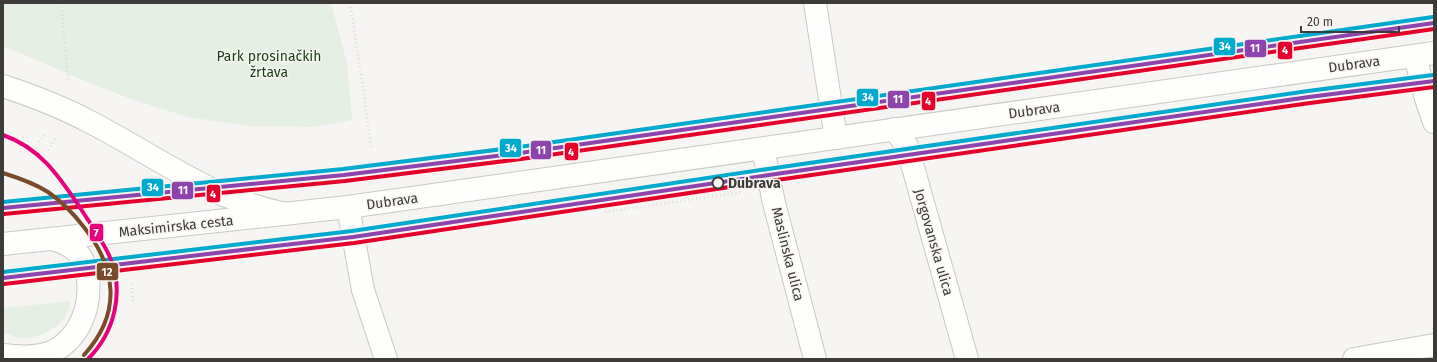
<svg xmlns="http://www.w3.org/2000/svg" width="1437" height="362" font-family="'Fira Sans',sans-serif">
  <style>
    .green { fill: #e5efe3 }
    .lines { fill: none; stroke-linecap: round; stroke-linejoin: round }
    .minor-casing { stroke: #c9c8c6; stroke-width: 24 }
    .major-casing { stroke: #c9c8c6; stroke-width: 24 }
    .path { stroke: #dcdcdb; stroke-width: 2.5; stroke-dasharray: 1 3; stroke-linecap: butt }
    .minor { stroke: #fefefd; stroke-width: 22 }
    .major { stroke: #fefefd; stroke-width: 22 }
    .tram-1-casing { stroke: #f9f6f1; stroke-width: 7 }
    .tram-2-casing { stroke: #f9f6f1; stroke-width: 7 }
    .tram-3-casing { stroke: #f9f6f1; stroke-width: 7 }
    .tram-4-casing { stroke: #f9f6f1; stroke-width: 7 }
    .tram-5-casing { stroke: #f9f6f1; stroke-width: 7 }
    .tram-1 { stroke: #8e44ad; stroke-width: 4 }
    .tram-2 { stroke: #e4002b; stroke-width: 4 }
    .tram-3 { stroke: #00a9ce; stroke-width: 4 }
    .tram-4 { stroke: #e5007d; stroke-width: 4 }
    .tram-5 { stroke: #7a4b2a; stroke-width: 4 }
    .stop-dot { fill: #f9f6f1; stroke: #3c3b39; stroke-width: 2 }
    .labels { text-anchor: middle; stroke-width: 3; stroke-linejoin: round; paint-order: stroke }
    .park-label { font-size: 14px; fill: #143f17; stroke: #f9f6f1 }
    .street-label { font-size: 14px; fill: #3c3b39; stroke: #f9f6f1 }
    .stop-label { font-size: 14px; font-weight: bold; fill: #3c3b39; stroke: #f9f6f1; text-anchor: start }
    .line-badge { stroke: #f9f6f1; stroke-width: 1.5 }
    .badge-label { font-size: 11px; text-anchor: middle; font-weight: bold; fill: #fff }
  </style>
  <rect width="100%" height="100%" fill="#f7f5f3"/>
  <g class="green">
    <polygon points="3,3 331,3 347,63 352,120 314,127 247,126 188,117 131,99 85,81 18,52 3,47"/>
    <path d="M70,301C69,305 69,309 67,313C61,327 39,338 25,338C17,338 10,335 3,332V308Z"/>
  </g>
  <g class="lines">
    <defs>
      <g id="minor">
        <polyline points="815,3 836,138"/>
        <polyline points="1415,56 1426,99 1434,122"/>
        <path d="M3,86C33,96 62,107 90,122C135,145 177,174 224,195C243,203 264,209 285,214"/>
        <polyline points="894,129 907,146 967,359"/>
        <polyline points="763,149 774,203 815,359"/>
        <polyline points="348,207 363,290 386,359"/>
        <path d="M3,355C19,357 37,358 52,352C79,339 91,308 88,279C87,272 86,265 82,259C76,248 66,243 55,240"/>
        <polyline points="1354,359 1434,345"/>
      </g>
      <polyline id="major" points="3,244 348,207 1434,53"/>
    </defs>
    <use href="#minor" class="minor-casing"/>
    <use href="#major" class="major-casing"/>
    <g class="path">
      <polyline points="61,3 68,80"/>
      <polyline points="350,3 362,81 371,148"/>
      <polyline points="39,142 46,134"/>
      <polyline points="48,150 55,139"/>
      <polyline points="605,212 743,192"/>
      <polyline points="132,284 133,302"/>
    </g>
    <use href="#minor" class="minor"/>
    <use href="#major" class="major"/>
    <defs>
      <g id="tram-1">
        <polyline points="3,208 344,175 520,153 1434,23"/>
        <polyline points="3,278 353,237 769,175 1309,97 1434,81"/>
      </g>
      <g id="tram-2">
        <polyline points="4,214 345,181 521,159 1434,29"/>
        <polyline points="4,284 354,243 770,181 1310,103 1434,87"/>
      </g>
      <g id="tram-3">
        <polyline points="3,202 343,169 519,147 1433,17"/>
        <polyline points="3,272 352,231 768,169 1308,91 1433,75"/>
      </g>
      <path id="tram-4" d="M3,135C40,148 58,175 79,206C89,222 101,238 109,255C125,291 115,332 88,359"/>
      <path id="tram-5" d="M3,173C19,178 34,183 48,192C61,201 73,213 83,226C117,268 122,313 84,355"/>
    </defs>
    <use href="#tram-1" class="tram-1-casing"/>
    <use href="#tram-2" class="tram-2-casing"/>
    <use href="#tram-3" class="tram-3-casing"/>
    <use href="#tram-4" class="tram-4-casing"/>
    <use href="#tram-5" class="tram-5-casing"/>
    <use href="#tram-1" class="tram-1"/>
    <use href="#tram-2" class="tram-2"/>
    <use href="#tram-3" class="tram-3"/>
    <use href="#tram-4" class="tram-4"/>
    <use href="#tram-5" class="tram-5"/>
  </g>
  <circle class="stop-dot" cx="718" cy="183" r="5.5"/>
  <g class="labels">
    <g class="park-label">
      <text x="269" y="61">Park prosinačkih<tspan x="269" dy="16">žrtava</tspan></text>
    </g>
    <g class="street-label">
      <text transform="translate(1354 64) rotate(-8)" y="5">Dubrava</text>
      <text transform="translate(1034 110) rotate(-8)" y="5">Dubrava</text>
      <text transform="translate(392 201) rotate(-8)" y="5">Dubrava</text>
      <text transform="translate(176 226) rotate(-6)" y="5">Maksimirska cesta</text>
      <text transform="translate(934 242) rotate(74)" y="5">Jorgovanska ulica</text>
      <text transform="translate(788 254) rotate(76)" y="5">Maslinska ulica</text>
    </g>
    <g class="stop-label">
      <text x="728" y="188">Dubrava</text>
    </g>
  </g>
  <g class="line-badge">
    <rect x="1213" y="37" width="23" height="19" rx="4" fill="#00a9ce"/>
    <rect x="1244" y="39" width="23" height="19" rx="4" fill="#8e44ad"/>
    <rect x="1277" y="41" width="16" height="19" rx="4" fill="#e4002b"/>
    <rect x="856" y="88" width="23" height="19" rx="4" fill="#00a9ce"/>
    <rect x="887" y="90" width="23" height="19" rx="4" fill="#8e44ad"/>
    <rect x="921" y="91" width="15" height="20" rx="4" fill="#e4002b"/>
    <rect x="499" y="138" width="23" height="20" rx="4" fill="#00a9ce"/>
    <rect x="530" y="140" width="22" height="20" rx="4" fill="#8e44ad"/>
    <rect x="564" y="142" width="15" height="19" rx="4" fill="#e4002b"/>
    <rect x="141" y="178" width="23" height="19" rx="4" fill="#00a9ce"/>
    <rect x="171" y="181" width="23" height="19" rx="4" fill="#8e44ad"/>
    <rect x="206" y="184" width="15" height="19" rx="4" fill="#e4002b"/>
    <rect x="89" y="223" width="15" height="19" rx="4" fill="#e5007d"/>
    <rect x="96" y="262" width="23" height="19" rx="4" fill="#7a4b2a"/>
  </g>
  <g class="badge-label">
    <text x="1225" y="50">34</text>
    <text x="1255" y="52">11</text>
    <text x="1285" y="54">4</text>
    <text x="868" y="101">34</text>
    <text x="898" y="103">11</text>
    <text x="928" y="105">4</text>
    <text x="511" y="152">34</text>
    <text x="541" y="154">11</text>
    <text x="571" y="156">4</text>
    <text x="153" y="191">34</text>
    <text x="183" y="194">11</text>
    <text x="213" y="198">4</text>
    <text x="96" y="237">7</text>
    <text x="107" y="276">12</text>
  </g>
  <rect width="1437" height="362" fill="none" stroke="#3c3b39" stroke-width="8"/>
  <path d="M1301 26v6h98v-6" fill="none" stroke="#3c3b39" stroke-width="2"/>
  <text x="1307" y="26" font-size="12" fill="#3c3b39" stroke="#f9f6f1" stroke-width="3" paint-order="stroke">20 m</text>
</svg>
